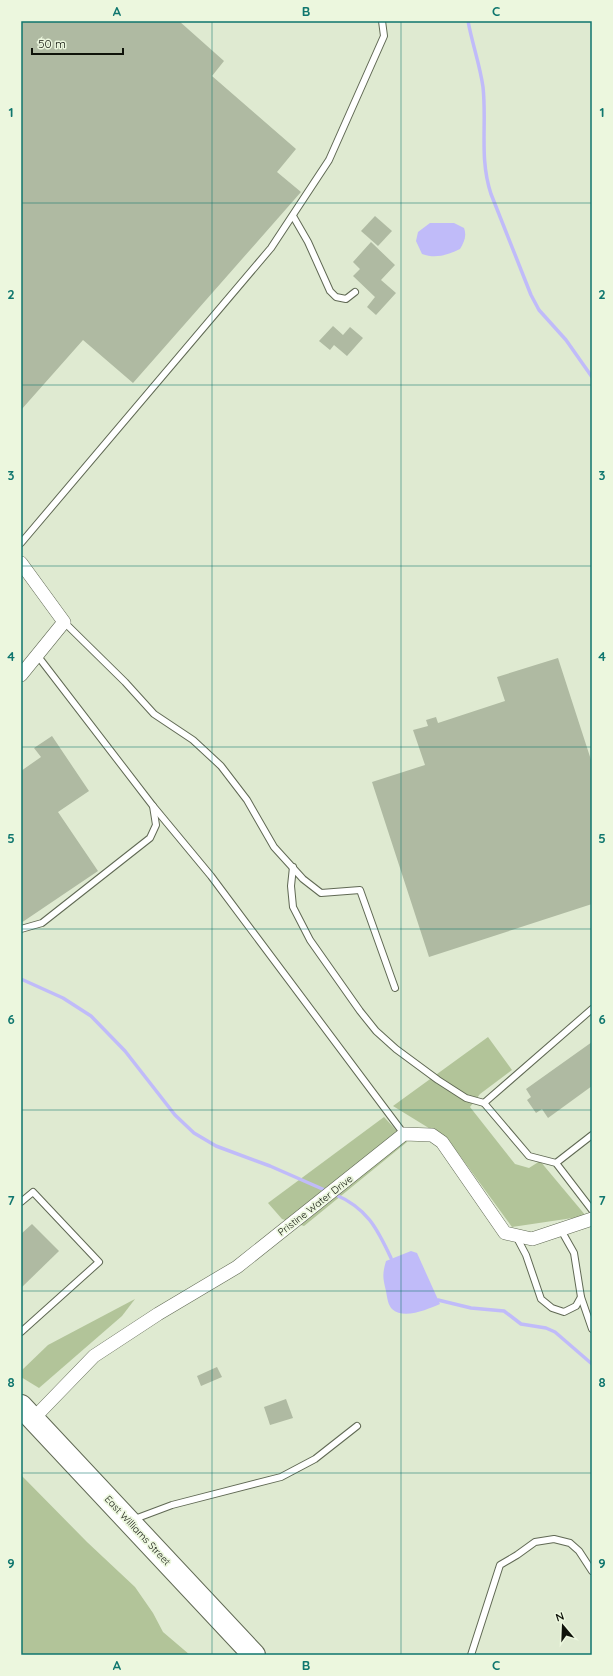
<svg xmlns="http://www.w3.org/2000/svg" width="613" height="1676" font-family="Quicksand,sans-serif">
  <style>
    .green { fill: #b2c499 }
    .water { fill: #c0bbf9 }
    .lines { fill: none; stroke-linecap: round; stroke-linejoin: round }
    .stream { stroke: #c0bbf9; stroke-width: 3.5 }
    .building { fill: #afbaa2 }
    .lane-casing { stroke: #606954; stroke-width: 8 }
    .street-casing { stroke: #606954; stroke-width: 14 }
    .highway-casing { stroke: #606954; stroke-width: 24 }
    .lane { stroke: #fff; stroke-width: 6 }
    .street { stroke: #fff; stroke-width: 13 }
    .highway { stroke: #fff; stroke-width: 22 }
    .grid { fill: none; stroke: #0f766e; stroke-width: 1; stroke-opacity: 0.55 }
    .labels { text-anchor: middle; stroke-width: 3.5; stroke-linejoin: round; paint-order: stroke }
    .street-label { font-size: 10px; fill: #0f130a; stroke: #ecf7de }
    .neatline { fill: none; stroke: #0f766e; stroke-width: 1.5 }
    .grid-label { font-size: 13px; text-anchor: middle; font-weight: bold; fill: #0f766e }
  </style>
  <rect width="100%" height="100%" fill="#dfead1"/>
  <g class="green">
    <polygon points="488,1037 512,1070 480,1094 470,1107 515,1164 529,1168 540,1161 586,1216 512,1227 447,1138 432,1130 393,1106"/>
    <polygon points="384,1117 407,1142 304,1226 282,1219 268,1203"/>
    <polygon points="135,1299 122,1316 39,1388 21,1377 21,1371 48,1345"/>
    <polygon points="21,1475 87,1542 135,1587 153,1613 163,1632 190,1655 21,1655"/>
  </g>
  <g class="water">
    <path d="M430,223H454L464,228C467,236 464,242 460,249C447,255 436,259 422,254L416,241L418,232Z"/>
    <path d="M411,1251L417,1253L440,1304C428,1309 404,1320 392,1309C388,1305 387,1297 386,1291C383,1278 382,1275 386,1261Z"/>
  </g>
  <g class="lines">
    <g class="stream">
      <path d="M468,21C472,43 480,65 483,87C487,124 479,158 491,194L531,295L539,310L566,340L592,377"/>
      <polyline points="21,979 63,998 91,1016 125,1051 175,1115 194,1133 216,1146 270,1166 327,1191"/>
      <path d="M334,1194C367,1208 377,1228 391,1258"/>
      <polyline points="438,1300 471,1308 504,1311 521,1324 546,1328 555,1332 592,1364"/>
    </g>
  </g>
  <g class="building">
    <polygon points="21,21 179,21 224,61 212,76 296,149 277,172 301,192 133,383 83,340 21,410"/>
    <polygon points="375,216 392,231 378,246 361,231"/>
    <polygon points="371,242 395,265 381,280 396,293 376,315 367,307 375,297 353,276 360,269 353,262"/>
    <polygon points="333,326 343,335 350,327 363,338 347,356 334,345 330,350 319,341"/>
    <polygon points="558,658 592,763 592,904 429,957 372,782 425,765 413,730 428,726 426,720 436,717 438,723 505,701 497,677"/>
    <polygon points="52,736 89,791 58,812 98,871 21,923 21,771 41,757 34,748"/>
    <polygon points="592,1042 592,1086 548,1118 542,1109 536,1113 527,1100 531,1097 526,1089"/>
    <polygon points="32,1224 59,1251 21,1288 21,1234"/>
    <polygon points="217,1367 222,1377 201,1386 197,1376"/>
    <polygon points="286,1399 293,1418 270,1425 264,1407"/>
  </g>
  <g class="lines">
    <defs>
      <g id="lane">
        <polyline points="293,216 308,242 330,291 336,297 346,299 355,292"/>
        <polyline points="21,543 271,248 329,160 384,36 382,21"/>
        <polyline points="64,622 125,682 154,714 193,740 221,766 247,800 274,847 303,879 321,893 360,890 395,988"/>
        <polyline points="153,806 211,876 404,1134"/>
        <polyline points="293,867 291,886 293,907 310,940 360,1011 376,1031 396,1049 438,1080 466,1098 484,1103 529,1156 556,1163 592,1210"/>
        <polyline points="21,929 42,923 150,838 156,825 153,806 37,655"/>
        <polyline points="484,1103 592,1009"/>
        <polyline points="556,1163 592,1135"/>
        <polyline points="21,1202 33,1192 99,1262 21,1332"/>
        <polyline points="516,1236 526,1255 541,1299 552,1308 564,1312 576,1306 581,1297 574,1253 561,1230"/>
        <polyline points="581,1297 592,1329"/>
        <polyline points="132,1520 172,1505 281,1477 315,1459 357,1426"/>
        <polyline points="471,1655 500,1565 517,1555 535,1542 554,1539 570,1543 579,1551 592,1571"/>
      </g>
      <g id="street">
        <polyline points="21,563 64,622 21,675"/>
        <polyline points="33,1419 94,1356 158,1314 237,1267 404,1134 432,1135 442,1142 505,1233 532,1239 592,1219"/>
      </g>
      <polyline id="highway" points="21,1406 254,1655"/>
    </defs>
    <use href="#lane" class="lane-casing"/>
    <use href="#street" class="street-casing"/>
    <use href="#highway" class="highway-casing"/>
    <use href="#lane" class="lane"/>
    <use href="#street" class="street"/>
    <use href="#highway" class="highway"/>
  </g>
  <path class="grid" d="M212,21V1655M401,21V1655M21,203H592M21,385H592M21,566H592M21,747H592M21,929H592M21,1110H592M21,1291H592M21,1473H592"/>
  <g class="labels">
    <g class="street-label">
      <text transform="translate(315 1205) rotate(-38)" y="4">Pristine Water Drive</text>
      <text transform="translate(138 1530) rotate(47)" y="4">East Williams Street</text>
    </g>
  </g>
  <rect width="613" height="1676" fill="none" stroke="#ecf7de" stroke-width="44"/>
  <g transform="translate(563 1626) rotate(341)" stroke="#ecf7de" stroke-width="3" paint-order="stroke">
  <path d="M0-3L7 15L0 10L-7 15Z" fill="#0f130a"/>
  <text y="-6" font-size="11" font-weight="bold" text-anchor="middle" fill="#0f130a">N</text>
  </g>
  <path d="M32 48v6h91v-6" fill="none" stroke="#0f130a" stroke-width="2"/>
  <text x="38" y="48" font-size="12" fill="#0f130a" stroke="#ecf7de" stroke-width="3" paint-order="stroke">50 m</text>
  <rect x="22" y="22" width="569" height="1632" class="neatline"/>
  <g class="grid-label">
    <text x="117" y="16">A</text>
    <text x="306" y="16">B</text>
    <text x="496" y="16">C</text>
    <text x="11" y="117">1</text>
    <text x="602" y="117">1</text>
    <text x="11" y="299">2</text>
    <text x="602" y="299">2</text>
    <text x="11" y="480">3</text>
    <text x="602" y="480">3</text>
    <text x="11" y="661">4</text>
    <text x="602" y="661">4</text>
    <text x="11" y="843">5</text>
    <text x="602" y="843">5</text>
    <text x="11" y="1024">6</text>
    <text x="602" y="1024">6</text>
    <text x="11" y="1205">7</text>
    <text x="602" y="1205">7</text>
    <text x="11" y="1387">8</text>
    <text x="602" y="1387">8</text>
    <text x="11" y="1568">9</text>
    <text x="602" y="1568">9</text>
    <text x="117" y="1670">A</text>
    <text x="306" y="1670">B</text>
    <text x="496" y="1670">C</text>
  </g>
</svg>
